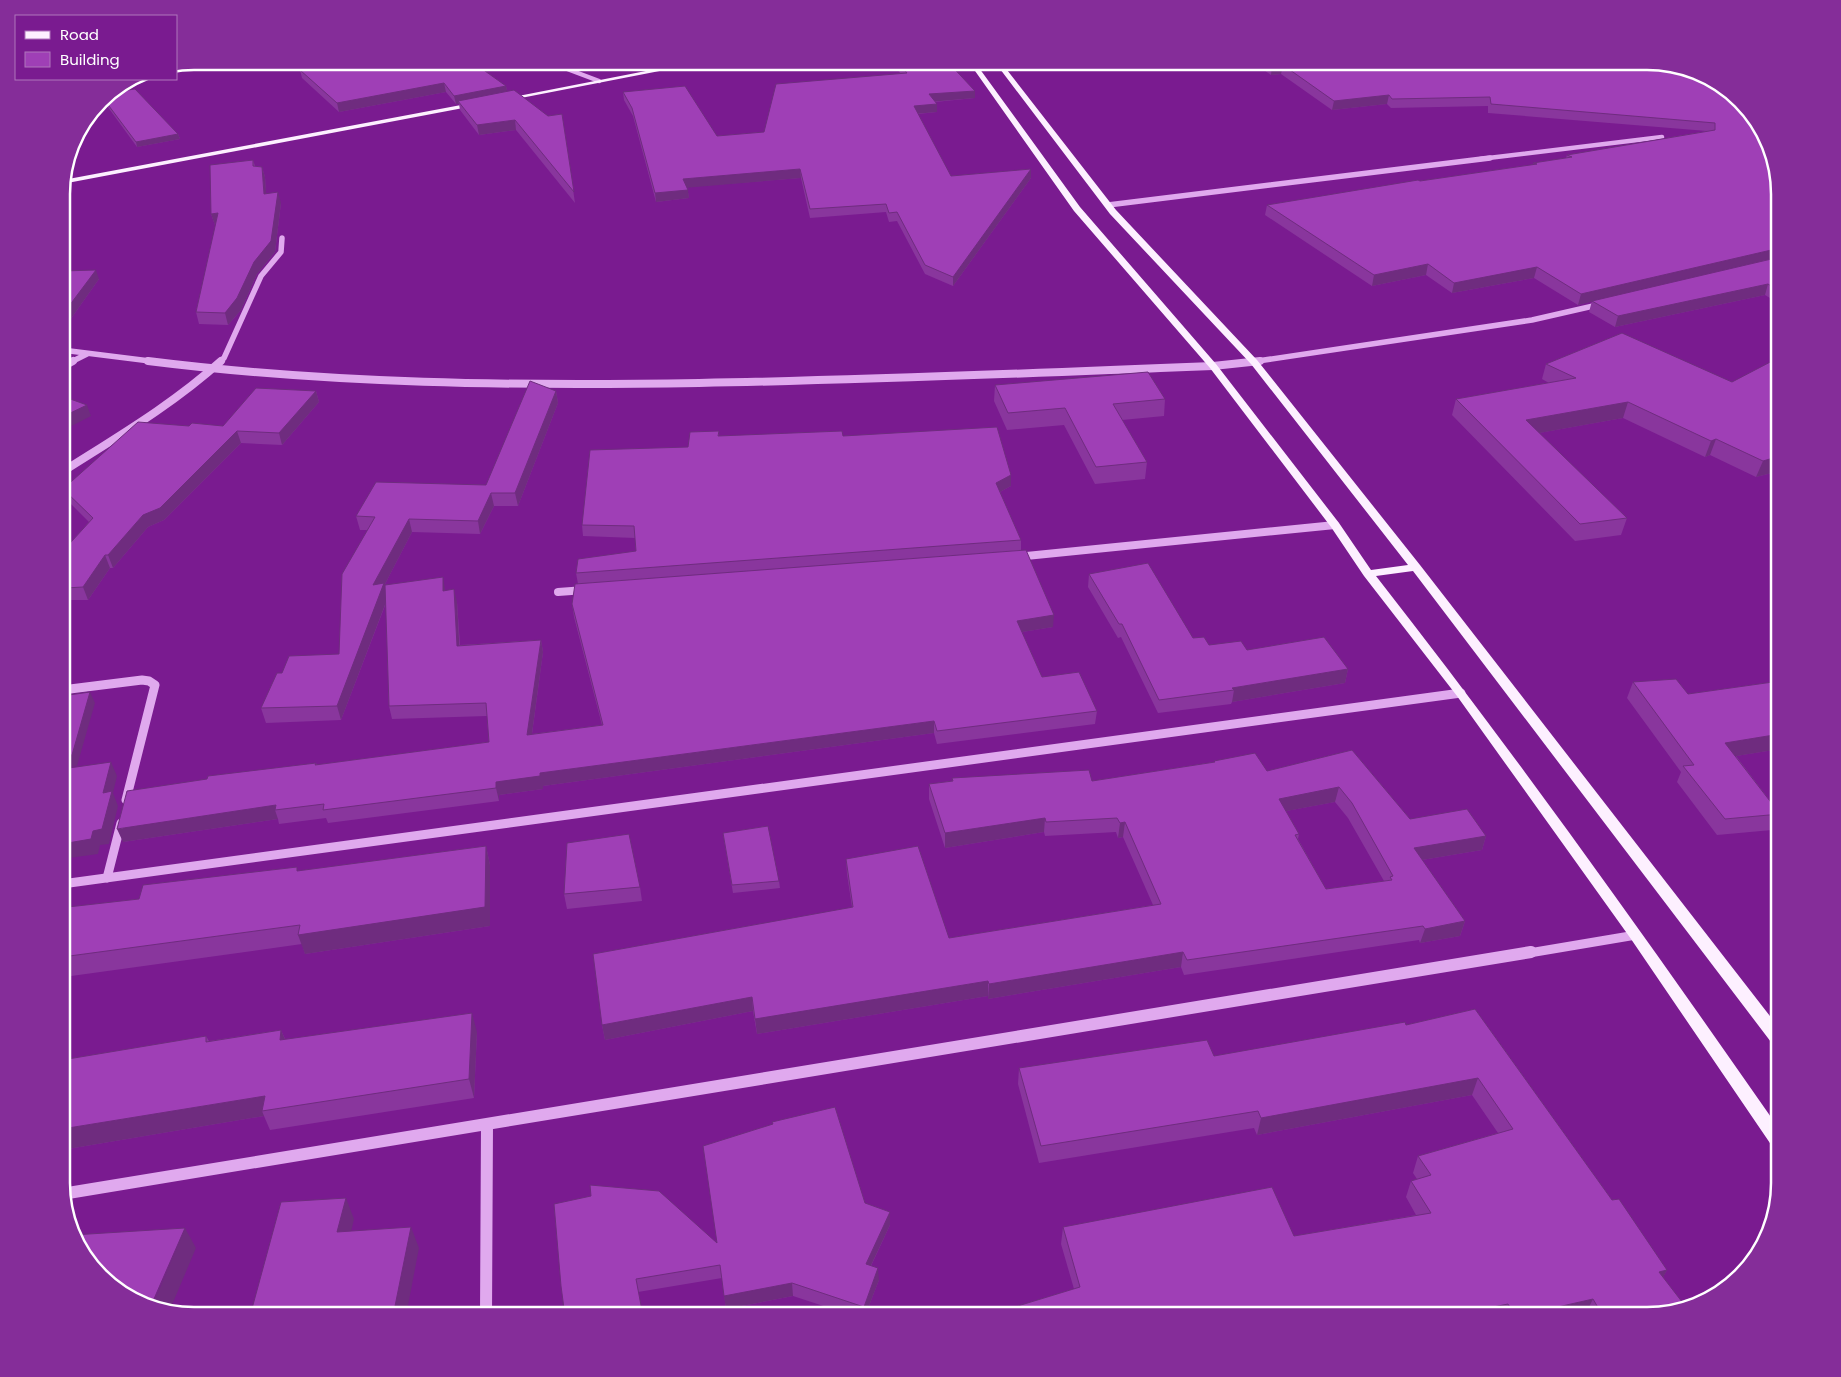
<svg xmlns="http://www.w3.org/2000/svg" width="1841" height="1377" font-family="Poppins,sans-serif">
  <style>
    .lines { fill: none; stroke-linecap: round; stroke-linejoin: round }
    .minor-far4 { stroke: #e0a9ee; stroke-width: 4.5 }
    .minor-far3 { stroke: #e0a9ee; stroke-width: 5.5 }
    .minor-far2 { stroke: #e0a9ee; stroke-width: 8 }
    .minor-far1 { stroke: #e0a9ee; stroke-width: 9 }
    .minor { stroke: #e0a9ee; stroke-width: 12 }
    .major { fill: #fdf0ff; fill-rule: evenodd }
    .wall { fill: #89369d; fill-rule: evenodd }
    .shaded-wall { fill: #6f2c7f }
    .building { fill: #9f3fb6; stroke: #6f2c7f; fill-rule: evenodd }
    .rim { fill: none; stroke: #fff; stroke-width: 2.5 }
  </style>
  <rect width="100%" height="100%" fill="#7a1b90"/>
  <g class="lines">
    <g class="minor-far4">
      <polyline points="546,61 599,81"/>
      <polyline points="1660,73 1668,65"/>
      <polyline points="1480,159 1662,137"/>
    </g>
    <g class="minor-far3">
      <polyline points="1108,205 1490,158"/>
      <polyline points="62,350 158,362"/>
      <polyline points="71,362 87,354"/>
      <polyline points="219,362 224,358 261,276 281,252 282,238"/>
      <polyline points="1251,362 1532,320 1602,304"/>
    </g>
    <g class="minor-far2">
      <path d="M148,361C331,384 516,386 699,383C871,380 1042,373 1213,366L1260,361"/>
      <polyline points="62,367 73,361"/>
      <path d="M62,472C117,437 172,405 221,361"/>
      <polyline points="1016,557 1335,525"/>
      <polyline points="558,592 585,590"/>
    </g>
    <g class="minor-far1">
      <polyline points="62,690 142,680 149,681 155,685 126,800"/>
      <polyline points="107,878 121,823"/>
      <polyline points="62,884 1461,693"/>
      <polyline points="1523,954 1636,935"/>
    </g>
    <g class="minor">
      <polyline points="62,1194 1531,952"/>
      <polyline points="486,1316 487,1125"/>
    </g>
    <g class="major">
      <polygon points="697,61 711,61 506,101 503,99"/>
      <path d="M968,61H974L1080,207L1216,364L1339,523L1371,570L1408,565L1251,364L1110,214L994,61H1000L1116,210L1257,360L1420,565L1780,1029V1047L1774,1046L1413,571L1376,576C1517,756 1649,942 1780,1130V1151L1774,1149L1631,939L1457,696L1364,576L1331,527L1210,368L1074,211Z"/>
      <polygon points="477,102 480,104 479,105 62,184 63,180"/>
    </g>
  </g>
  <g class="wall">
    <polygon points="271,61 471,61 506,86 507,92 548,116 562,114 575,203 516,130 479,135 460,110 459,104 456,104 446,92 339,112 302,78 300,70 301,70"/>
    <polygon points="890,61 947,61 975,98 935,102 937,104 937,112 918,114 951,176 1031,169 1031,178 953,286 925,274 897,221 889,222 886,212 810,218 801,178 687,187 689,198 656,202 633,116 624,100 623,92 717,136 764,132 901,74"/>
    <polygon points="1251,61 1648,61 1663,64 1660,67 1665,67 1780,193 1780,300 1775,301 1765,295 1615,327 1589,312 1592,301 1578,305 1534,278 1452,293 1426,275 1372,286 1265,215 1267,205 1420,181 1533,165 1533,163 1566,158 1567,155 1707,131 1488,113 1488,106 1391,108 1387,104 1332,110 1281,74 1271,75"/>
    <polygon points="106,94 178,134 180,139 137,147 102,99"/>
    <polygon points="253,160 255,166 262,167 265,177 266,194 281,203 275,252 257,274 241,310 228,325 199,324 196,312 216,225 215,225 211,214"/>
    <polygon points="62,271 99,279 70,320 62,320"/>
    <polygon points="1622,333 1780,471 1756,477 1710,455 1705,457 1623,418 1539,433 1627,518 1621,535 1575,541 1452,415 1456,399 1549,383 1542,379 1546,364"/>
    <polygon points="995,385 1165,399 1164,416 1122,420 1147,462 1145,479 1095,484 1064,425 1007,430 994,401"/>
    <polygon points="316,391 319,402 282,445 241,443 164,520 148,527 113,568 110,568 88,600 71,600 62,612 62,552 89,522 68,501 63,489 189,426 223,426"/>
    <polygon points="556,391 558,403 518,506 494,506 480,534 412,532 385,584 385,587 445,591 457,602 460,645 541,640 543,652 532,734 602,725 574,617 572,604 578,584 576,573 636,551 635,538 583,536 582,525 688,447 719,431 719,436 843,436 1011,475 1011,486 1000,492 1021,540 1021,551 1053,627 1022,632 1042,677 1097,711 1095,724 937,744 934,733 543,786 543,789 499,795 499,801 328,823 326,818 279,824 278,819 123,842 316,763 317,765 489,742 487,716 392,719 389,706 386,603 341,720 266,723 261,708 282,673 339,654 367,530 360,530 356,516 486,485"/>
    <polygon points="1089,574 1193,638 1209,645 1348,669 1345,683 1232,702 1231,704 1158,713 1121,637 1118,638 1088,587"/>
    <polygon points="1780,681 1780,749 1736,756 1780,814 1772,830 1717,835 1677,782 1681,772 1627,698 1633,682 1688,694"/>
    <path d="M1352,750L1410,819L1486,836L1482,850L1422,860L1465,921L1460,936L1420,943L1419,940L1184,975L1181,967L988,999V996L757,1034L753,1011L605,1040L602,1025L852,907L847,874L846,859L949,938L1153,905L1123,837L1118,838L1116,832L1045,836L1044,832L945,848L929,799V784L952,781V778L1092,781L1214,762V761L1267,771ZM1335,802L1348,818L1384,881L1326,889L1298,839L1299,834L1286,811Z"/>
    <polygon points="723,833 779,881 780,888 733,893"/>
    <polygon points="486,846 490,865 490,926 305,954 302,944 64,977 62,986 62,905 69,904 71,907 139,899 299,871"/>
    <polygon points="640,887 642,901 567,909 564,894"/>
    <polygon points="1475,1009 1612,1200 1667,1270 1663,1277 1647,1316 985,1316 1074,1289 1061,1244 1063,1227 1294,1236 1416,1215 1406,1197 1411,1181 1417,1179 1413,1173 1418,1156 1498,1133 1472,1095 1257,1135 1254,1128 1039,1163 1018,1084 1019,1068 1214,1056 1406,1025"/>
    <polygon points="281,1030 285,1039 477,1032 474,1098 270,1130 264,1116 62,1150 62,1060 206,1036 209,1041"/>
    <polygon points="865,1203 890,1212 890,1225 871,1266 879,1280 865,1316 854,1316 793,1296 726,1309 722,1278 638,1292 561,1286 717,1243"/>
  </g>
  <g class="shaded-wall">
    <polygon points="1283,65 1281,74 1271,75 1272,66"/>
    <polygon points="444,83 446,92 339,112 337,103"/>
    <polygon points="506,86 508,95 458,101 459,104 456,104 454,96"/>
    <polygon points="975,91 975,98 929,102 929,94"/>
    <polygon points="1389,95 1387,104 1332,110 1334,101"/>
    <polygon points="937,104 937,112 914,114 914,106"/>
    <polygon points="515,120 516,130 479,135 477,125"/>
    <polygon points="178,134 180,139 137,147 136,142"/>
    <polygon points="262,167 265,177 267,205 264,194"/>
    <polygon points="800,169 801,178 684,188 683,179"/>
    <polygon points="1031,169 1031,178 953,286 953,277"/>
    <polygon points="688,190 689,198 656,202 655,193"/>
    <polygon points="278,192 281,203 275,252 257,274 241,310 228,325 225,313"/>
    <polygon points="218,213 221,224 215,225 211,214"/>
    <polygon points="1780,248 1779,257 1578,305 1581,294"/>
    <polygon points="1428,264 1426,275 1372,286 1374,275"/>
    <polygon points="1537,267 1534,278 1452,293 1454,283"/>
    <polygon points="96,270 99,279 70,320 66,310"/>
    <polygon points="1768,284 1765,295 1615,327 1618,316"/>
    <polygon points="1779,291 1780,300 1775,301"/>
    <polygon points="316,391 319,402 282,445 279,433"/>
    <polygon points="556,391 558,403 518,506 515,493"/>
    <polygon points="1628,402 1623,418 1522,436 1526,420"/>
    <polygon points="87,405 91,416 62,431 62,417"/>
    <polygon points="237,431 241,443 164,520 148,527 113,568 108,555 143,515"/>
    <polygon points="1716,439 1710,455 1705,457 1711,441"/>
    <polygon points="1780,456 1780,471 1756,477 1763,461"/>
    <polygon points="1011,475 1011,486 996,494 996,483"/>
    <polygon points="491,493 494,506 480,534 478,521"/>
    <polygon points="409,519 412,532 385,584 388,597 341,720 337,706 373,585"/>
    <polygon points="105,555 110,568 88,600 83,587"/>
    <polygon points="443,577 445,589 446,603 443,591"/>
    <polygon points="65,588 71,600 62,612 62,593"/>
    <polygon points="454,589 457,602 460,658 457,646"/>
    <polygon points="1054,615 1053,627 1016,633 1017,621"/>
    <polygon points="541,640 543,652 530,748 527,735"/>
    <polygon points="1348,669 1345,683 1232,702 1234,690 1232,688"/>
    <polygon points="90,692 95,703 77,766 62,768 62,756"/>
    <polygon points="934,721 934,733 543,786 543,789 499,795 499,801 496,788 496,782 540,773"/>
    <polygon points="1780,734 1780,749 1718,759 1725,743"/>
    <polygon points="111,762 117,776 113,793 118,806 109,844 100,845 98,854 62,859 62,844 103,793"/>
    <polygon points="1339,787 1335,802 1276,813 1279,799"/>
    <polygon points="276,805 275,810 278,819 123,842 117,829"/>
    <polygon points="1045,818 1044,832 945,848 945,833"/>
    <polygon points="1125,822 1123,837 1118,838 1120,823"/>
    <polygon points="1486,836 1482,850 1410,862 1414,848"/>
    <polygon points="486,846 490,865 490,926 305,954 298,935"/>
    <polygon points="1465,921 1460,936 1420,943 1425,929"/>
    <polygon points="1183,952 1181,967 988,999 989,984"/>
    <polygon points="62,972 64,977 62,986"/>
    <polygon points="988,981 988,996 757,1034 755,1019"/>
    <polygon points="752,997 753,1011 605,1040 602,1025"/>
    <polygon points="472,1013 477,1032 474,1098 469,1079"/>
    <polygon points="281,1030 289,1049 280,1040"/>
    <polygon points="1478,1078 1472,1095 1257,1135 1261,1118"/>
    <polygon points="265,1096 262,1111 264,1116 62,1150 62,1129"/>
    <polygon points="346,1198 354,1219 346,1254 337,1232"/>
    <polygon points="890,1212 890,1225 866,1276 866,1264"/>
    <polygon points="411,1227 419,1248 406,1316 393,1316"/>
    <polygon points="185,1228 196,1248 169,1312 151,1309"/>
    <polygon points="878,1268 879,1280 865,1316 864,1316 864,1307"/>
    <polygon points="1667,1270 1658,1287 1659,1272"/>
    <polygon points="792,1283 793,1296 726,1309 724,1296"/>
    <polygon points="1593,1299 1585,1315 1583,1316 1518,1316"/>
  </g>
  <g class="building">
    <polygon points="298,61 471,61 506,86 454,96 444,83 337,103 300,70 317,67"/>
    <polygon points="897,61 947,61 975,91 929,94 937,104 914,106 951,176 1031,169 953,277 925,265 897,212 889,213 886,204 810,209 800,169 683,179 688,190 655,193 632,108 623,92 685,86 717,136 764,132 776,84 907,73"/>
    <polygon points="1265,61 1648,61 1660,63 1660,67 1665,67 1668,65 1690,68 1728,89 1766,135 1780,193 1780,248 1581,294 1537,267 1454,283 1428,264 1374,275 1267,205 1418,180 1420,181 1537,164 1533,163 1572,157 1567,155 1715,130 1715,123 1491,104 1490,97 1392,99 1389,95 1334,101 1283,65 1272,66"/>
    <polygon points="135,89 178,134 136,142 103,98 108,93"/>
    <polygon points="514,90 548,116 562,114 574,192 515,120 477,125 458,101"/>
    <polygon points="253,160 253,166 262,167 264,194 278,192 271,241 254,262 237,298 225,313 196,312 218,213 211,214 210,165"/>
    <polygon points="1780,257 1779,291 1768,284 1618,316 1592,301"/>
    <polygon points="96,270 66,310 62,310 62,271"/>
    <polygon points="1622,333 1732,382 1776,359 1780,361 1780,456 1763,461 1716,439 1711,441 1628,402 1526,420 1627,518 1580,524 1456,399 1576,378 1546,364"/>
    <polygon points="1148,372 1165,399 1113,404 1147,462 1096,467 1065,408 1008,413 995,385"/>
    <polygon points="530,381 556,391 515,493 491,493 478,521 409,519 373,585 384,583 337,706 261,708 277,673 282,673 289,656 339,654 342,574 375,517 356,516 376,482 486,485"/>
    <polygon points="256,388 316,391 279,433 237,431 160,508 143,515 108,555 105,555 83,587 65,588 62,593 62,552 93,518 63,489 138,422 189,426 192,423 223,426"/>
    <polygon points="62,396 87,405 62,417"/>
    <polygon points="997,427 1011,475 996,483 1021,540 576,573 578,559 636,551 634,526 582,525 590,450 688,447 690,432 719,431 718,436 842,431 843,436"/>
    <polygon points="1026,550 1054,615 1017,621 1042,677 1079,672 1097,711 937,731 934,721 540,773 540,776 496,782 496,788 323,810 324,804 275,810 276,805 117,829 127,791 207,779 208,776 316,763 315,765 489,742 486,703 389,706 385,585 443,577 443,591 454,589 457,646 541,640 527,735 603,725 572,604 575,584"/>
    <polygon points="1148,563 1193,638 1204,637 1209,645 1241,641 1247,650 1324,637 1348,669 1232,688 1234,690 1159,700 1122,624 1119,624 1089,574"/>
    <polygon points="1676,679 1688,694 1780,681 1780,734 1725,743 1780,814 1725,819 1683,766 1694,765 1633,682"/>
    <polygon points="90,692 72,755 62,756 62,696"/>
    <path d="M1352,750L1410,819L1467,809L1486,836L1414,848L1465,921L1425,929L1423,926L1187,960L1183,952L989,984L988,981L755,1019L752,997L602,1025L593,954L853,907L846,859L918,846L949,938L1161,904L1125,822L1120,823L1117,818L1046,822L1045,818L945,833L929,784L953,781L952,778L1089,770L1092,781L1215,762L1214,761L1255,753L1267,771ZM1339,787L1352,803L1393,876L1390,877L1392,880L1326,889L1295,835L1299,834L1279,799Z"/>
    <polygon points="111,762 103,793 112,791 102,829 93,831 91,839 62,844 62,769"/>
    <polygon points="768,826 779,881 732,885 723,833"/>
    <polygon points="629,834 640,887 564,894 567,843"/>
    <polygon points="486,846 485,907 298,935 300,925 62,957 62,905 69,904 68,907 139,899 143,885 297,867 297,871"/>
    <polygon points="1475,1009 1612,1200 1619,1199 1667,1270 1659,1272 1686,1307 1647,1316 1603,1316 1593,1299 1518,1316 1515,1316 1508,1304 1448,1316 985,1316 1080,1287 1063,1227 1272,1187 1294,1236 1431,1213 1411,1181 1431,1175 1418,1156 1513,1129 1478,1078 1261,1118 1258,1111 1041,1146 1019,1068 1207,1040 1214,1056 1405,1022 1406,1025"/>
    <polygon points="472,1013 469,1079 262,1111 265,1096 62,1129 62,1060 206,1036 206,1042 281,1030 280,1040"/>
    <polygon points="835,1107 865,1203 890,1212 866,1264 878,1268 864,1307 792,1283 724,1296 720,1265 636,1279 643,1316 565,1316 561,1286 554,1204 591,1196 590,1185 659,1191 717,1243 703,1146 773,1124 772,1122"/>
    <polygon points="346,1198 337,1232 411,1227 393,1316 250,1316 281,1202"/>
    <polygon points="185,1228 150,1308 113,1288 75,1242 73,1235"/>
  </g>
  <path d="M0 0H1841V1377H0ZM194 70H1647A124 124 0 0 1 1771 194V1183A124 124 0 0 1 1647 1307H194A124 124 0 0 1 70 1183V194A124 124 0 0 1 194 70Z" fill="#852d99" fill-rule="evenodd"/>
  <path class="rim" d="M194 70H1647A124 124 0 0 1 1771 194V1183A124 124 0 0 1 1647 1307H194A124 124 0 0 1 70 1183V194A124 124 0 0 1 194 70Z"/>
  <rect x="15" y="15" width="162" height="65" fill="#7a1b90" stroke="#af76bc"/>
  <rect x="25" y="31" width="25" height="8" fill="#fdf0ff" stroke="#af76bc"/>
  <text x="60" y="40" font-size="15" fill="#ffffff">Road</text>
  <rect x="25" y="52" width="25" height="15" fill="#9f3fb6" stroke="#af76bc"/>
  <text x="60" y="65" font-size="15" fill="#ffffff">Building</text>
</svg>
